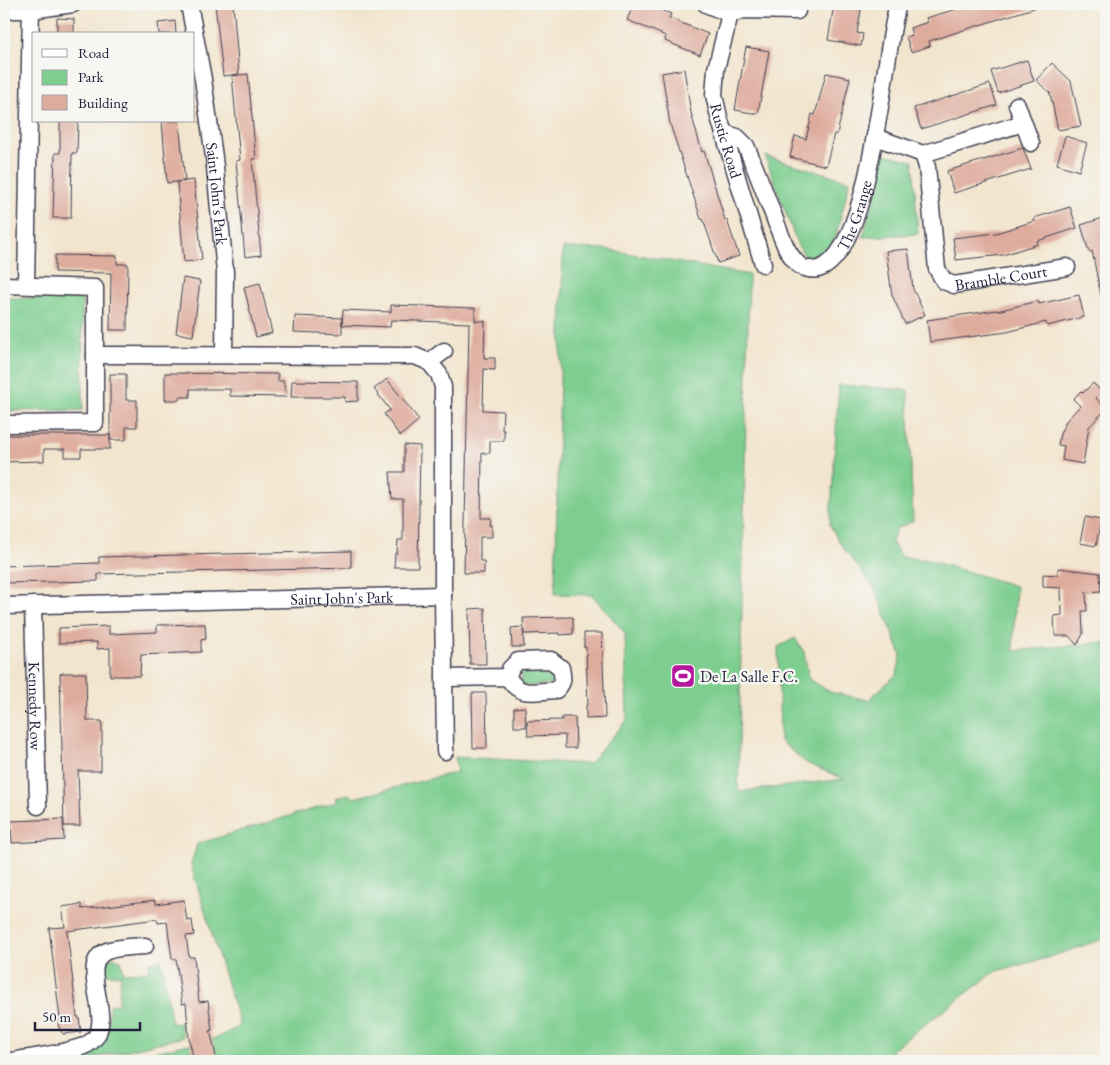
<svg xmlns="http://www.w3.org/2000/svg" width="1110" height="1065" font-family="'EB Garamond',serif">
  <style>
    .green { fill: #7dce8f; stroke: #507865 }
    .building { fill: #deac9d }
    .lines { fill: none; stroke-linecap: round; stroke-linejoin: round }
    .minor-casing { stroke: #413f51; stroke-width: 19 }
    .minor { stroke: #fff; stroke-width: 16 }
    .labels { text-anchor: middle; stroke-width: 5; stroke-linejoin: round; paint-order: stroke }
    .street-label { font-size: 16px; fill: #22223b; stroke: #f6f6f2 }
    .poi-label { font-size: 16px; fill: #22223b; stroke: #f6f6f2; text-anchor: start }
  </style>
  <rect width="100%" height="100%" fill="#f6f6f2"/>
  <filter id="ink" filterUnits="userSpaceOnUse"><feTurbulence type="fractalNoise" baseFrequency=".02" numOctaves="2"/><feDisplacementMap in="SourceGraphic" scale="10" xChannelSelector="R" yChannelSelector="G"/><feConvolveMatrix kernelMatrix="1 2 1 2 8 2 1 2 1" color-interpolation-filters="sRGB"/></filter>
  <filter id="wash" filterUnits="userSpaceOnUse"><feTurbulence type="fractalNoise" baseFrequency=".0096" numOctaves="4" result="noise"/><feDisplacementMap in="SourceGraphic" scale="20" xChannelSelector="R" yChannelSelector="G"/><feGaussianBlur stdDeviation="1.12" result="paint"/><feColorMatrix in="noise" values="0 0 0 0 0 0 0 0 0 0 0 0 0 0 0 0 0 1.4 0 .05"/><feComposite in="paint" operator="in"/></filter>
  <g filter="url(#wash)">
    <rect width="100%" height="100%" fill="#f2e5cd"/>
    <g class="green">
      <polygon points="884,154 913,161 918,234 863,237"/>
      <polygon points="765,156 850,181 835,239 827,253 817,261 807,259 798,246"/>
      <polygon points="563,248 604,249 749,275 738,792 844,779 806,763 780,741 778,647 795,638 804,652 809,679 830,692 868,700 897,674 901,655 875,589 841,545 830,525 839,385 908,390 913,521 896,529 892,542 901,557 928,560 1016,586 1013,651 1106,642 1106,938 1047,958 996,971 894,1048 889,1061 113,1061 216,1038 240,1026 191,865 197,844 336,802 337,797 349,794 354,798 457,772 455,757 589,764 627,720 625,633 592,595 555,594"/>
      <polygon points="4,298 82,299 83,410 4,411"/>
      <polygon points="553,667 555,684 522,686 521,669"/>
      <path d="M114,957L121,961L124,973L150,971L149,962L161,960L172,1024L180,1023L183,1037L81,1061L79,1056C109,1043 108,1035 109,1005L118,1004L121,975L108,974L104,966L106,960Z"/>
    </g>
    <g id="blocks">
      <g class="building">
        <polygon points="215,4 233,4 239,74 223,76"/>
        <polygon points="634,4 646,4 671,14 669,18 708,34 700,55 665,41 666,36 627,20"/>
        <polygon points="834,4 862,4 857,33 863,34 861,46 828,40"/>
        <polygon points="974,4 1040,4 1040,6 929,41 930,46 911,52 906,37 912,35 910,28 928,22 926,18"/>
        <polygon points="57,18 74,19 74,34 57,34"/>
        <polygon points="175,21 176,34 159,34 158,23"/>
        <polygon points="746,47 769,51 758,114 735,110"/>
        <polygon points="1027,60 1034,81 998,93 991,71"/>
        <polygon points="1052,63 1071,81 1081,126 1058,130 1050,93 1036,80"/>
        <polygon points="684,69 691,113 702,152 704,151 725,220 727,220 739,256 718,263 703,219 701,219 670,124 662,73"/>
        <polygon points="826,73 850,78 837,134 834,134 826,166 790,157 795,136 806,139 812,114 815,115"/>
        <polygon points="248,74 256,159 252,159 261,255 245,257 236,161 240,160 232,76"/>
        <polygon points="990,84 997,105 921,129 914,108"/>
        <polygon points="60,121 78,121 77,153 72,153 71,218 53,218 55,153 60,153"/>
        <polygon points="162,121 179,121 185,181 167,183"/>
        <polygon points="1065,136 1087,143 1079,171 1057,164"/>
        <polygon points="1023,148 1031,169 954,193 947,171"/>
        <polygon points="194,180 202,260 184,262 177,182"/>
        <polygon points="1070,207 1077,228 1037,241 1038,244 1003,255 956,260 953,238 996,233 1035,221 1034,218"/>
        <polygon points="1103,218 1106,229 1106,296 1101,296 1092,251 1089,252 1081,225"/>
        <polygon points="908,249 913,289 925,315 905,324 892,295 886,251"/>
        <polygon points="55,255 117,256 117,264 128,264 127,330 110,330 111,273 55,272"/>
        <polygon points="183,278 200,281 193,336 176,333"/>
        <polygon points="260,283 272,333 256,337 244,287"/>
        <polygon points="1079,295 1084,317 1047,326 1046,322 1007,332 930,342 927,320 997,310 997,311 1038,301 1039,304"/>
        <polygon points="391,305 475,308 475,321 485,321 484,358 495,358 495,370 484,369 483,410 503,411 502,430 504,430 504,441 490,441 490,453 482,453 481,518 491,518 490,525 492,525 492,537 480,537 480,561 484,561 484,573 464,573 469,323 391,320 390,327 342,325 343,310 391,312"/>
        <polygon points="295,316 342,318 342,334 294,332"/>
        <polygon points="165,373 278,374 278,381 283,381 287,397 230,396 230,389 190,389 190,397 179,397 179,400 165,400"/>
        <polygon points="110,374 126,374 126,400 137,400 137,427 126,427 126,440 110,440"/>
        <polygon points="387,379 419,420 400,436 384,414 390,410 374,389"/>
        <polygon points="292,381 358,382 358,401 345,402 345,397 291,397"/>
        <polygon points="1093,383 1102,392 1096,398 1106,409 1089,427 1083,464 1062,460 1064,446 1058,445 1060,434 1066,421 1080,406 1073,399 1081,391 1083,393"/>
        <polygon points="4,435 110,435 110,449 81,449 81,457 65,457 65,449 44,449 44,461 4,462"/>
        <polygon points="404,445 420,446 418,567 394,567 395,553 397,553 398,540 403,540 403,499 392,499 390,472 404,472"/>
        <polygon points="1085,517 1101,520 1096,546 1080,543"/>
        <polygon points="351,551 351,568 98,574 98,581 4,583 4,566 99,563 99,557"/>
        <polygon points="1058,568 1100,573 1101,591 1086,592 1087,611 1082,611 1083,634 1077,645 1069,636 1055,636 1054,616 1062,615 1061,588 1043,587 1043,574 1058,575"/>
        <polygon points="485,608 486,664 470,664 469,609"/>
        <polygon points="573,617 573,634 560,635 560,633 524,634 523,618"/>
        <polygon points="205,624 206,639 201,640 201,652 141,655 140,676 110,676 110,648 97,649 97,642 59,643 59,628 109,626 109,634 157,632 157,625"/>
        <polygon points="523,627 524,647 512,647 511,628"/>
        <polygon points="584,633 602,633 605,718 586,719 586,705 588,704 587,680 586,647 584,648"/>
        <polygon points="63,673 86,673 87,721 102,721 102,745 101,745 101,771 78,771 80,826 64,826 60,674"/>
        <polygon points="472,693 486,693 487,748 473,748"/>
        <polygon points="525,707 526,727 514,727 514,708"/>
        <polygon points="562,717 575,717 576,748 565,748 565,735 528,736 527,721 562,720"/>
        <polygon points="63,819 64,840 12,843 11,821"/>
        <polygon points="155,900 156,904 184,900 187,921 192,920 194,935 186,936 189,957 194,957 199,1002 208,1001 212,1030 210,1030 217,1061 194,1061 189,1039 186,1003 182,1004 176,959 172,959 167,922 158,923 157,919 67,931 77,1017 79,1017 81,1032 63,1034 59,1028 58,1019 60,1019 49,928 65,927 62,907 82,904 82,909"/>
      </g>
    </g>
  </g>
  <g filter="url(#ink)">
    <use href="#blocks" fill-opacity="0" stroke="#413f51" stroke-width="1"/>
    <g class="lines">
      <defs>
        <g id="minor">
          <path id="s1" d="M189,4L203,79L214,157L225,272L224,355"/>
          <polyline points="706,4 730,14 744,10 797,11"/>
          <polyline points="4,10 31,10 73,4"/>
          <path id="s2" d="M730,14L716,69L714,95L719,117L763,264"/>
          <polyline points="1017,105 1031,143"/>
          <path id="s3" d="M724,133L737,137L746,146C755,167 763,188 771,209C779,228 784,252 800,266C805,269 813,270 818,269C872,255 883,53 898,4"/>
          <path id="s4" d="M875,137L923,154L927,167L937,269L944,281L954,285L1067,267"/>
          <polyline points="923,154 1023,123"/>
          <polyline points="4,285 95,288 95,423 4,424"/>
          <polyline points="26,285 31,4"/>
          <polyline points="95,355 415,356 429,362 444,351"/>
          <polyline points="429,362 439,374 443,387 443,595 445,751"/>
          <path id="s5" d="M33,605L38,806"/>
          <path id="s6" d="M4,606L443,595"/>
          <path d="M444,678L508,677L510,669L518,661L551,660L561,668C563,678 564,683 556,690C535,691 519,698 508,677"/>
          <path d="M11,1061C30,1057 79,1053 92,1041C117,1021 75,963 107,951C118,947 134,947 145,946"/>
        </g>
      </defs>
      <use href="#minor" class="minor-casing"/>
      <use href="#minor" class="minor"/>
    </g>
  </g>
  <defs>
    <symbol id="stadium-square" viewBox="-11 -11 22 22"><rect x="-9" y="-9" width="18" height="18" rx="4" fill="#b5179e" stroke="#f6f6f2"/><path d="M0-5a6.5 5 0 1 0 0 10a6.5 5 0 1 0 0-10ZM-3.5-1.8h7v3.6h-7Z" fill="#fff"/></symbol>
  </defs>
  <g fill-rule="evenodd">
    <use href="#stadium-square" x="669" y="662" width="28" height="28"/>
  </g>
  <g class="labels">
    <g class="street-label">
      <text dy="6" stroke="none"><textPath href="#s2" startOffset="130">Rustic Road</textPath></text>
      <text dy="6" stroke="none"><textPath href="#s1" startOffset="192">Saint John's Park</textPath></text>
      <text dy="6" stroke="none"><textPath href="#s3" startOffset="245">The Grange</textPath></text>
      <text dy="6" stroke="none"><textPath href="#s4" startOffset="239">Bramble Court</textPath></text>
      <text dy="6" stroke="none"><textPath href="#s6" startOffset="338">Saint John's Park</textPath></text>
      <text dy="6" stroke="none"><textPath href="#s5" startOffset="101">Kennedy Row</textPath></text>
    </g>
    <g class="poi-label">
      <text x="700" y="682">De La Salle F.C.</text>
    </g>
  </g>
  <rect width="1110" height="1065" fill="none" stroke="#f6f6f2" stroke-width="20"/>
  <rect x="32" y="32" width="162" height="90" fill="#f6f6f2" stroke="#a1a1a9"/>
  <rect x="42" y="49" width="25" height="8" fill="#ffffff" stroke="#a1a1a9"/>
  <text x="78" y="58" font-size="15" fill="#22223b">Road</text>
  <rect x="42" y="70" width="25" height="15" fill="#7dce8f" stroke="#a1a1a9"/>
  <text x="78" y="82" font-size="15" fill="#22223b">Park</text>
  <rect x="42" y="95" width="25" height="15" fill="#deac9d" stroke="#a1a1a9"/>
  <text x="78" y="108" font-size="15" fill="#22223b">Building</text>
  <path d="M35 1022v8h105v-8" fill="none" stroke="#22223b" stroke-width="2.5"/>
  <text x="42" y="1022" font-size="15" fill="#22223b" stroke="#f6f6f2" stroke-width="4" paint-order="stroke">50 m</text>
</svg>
